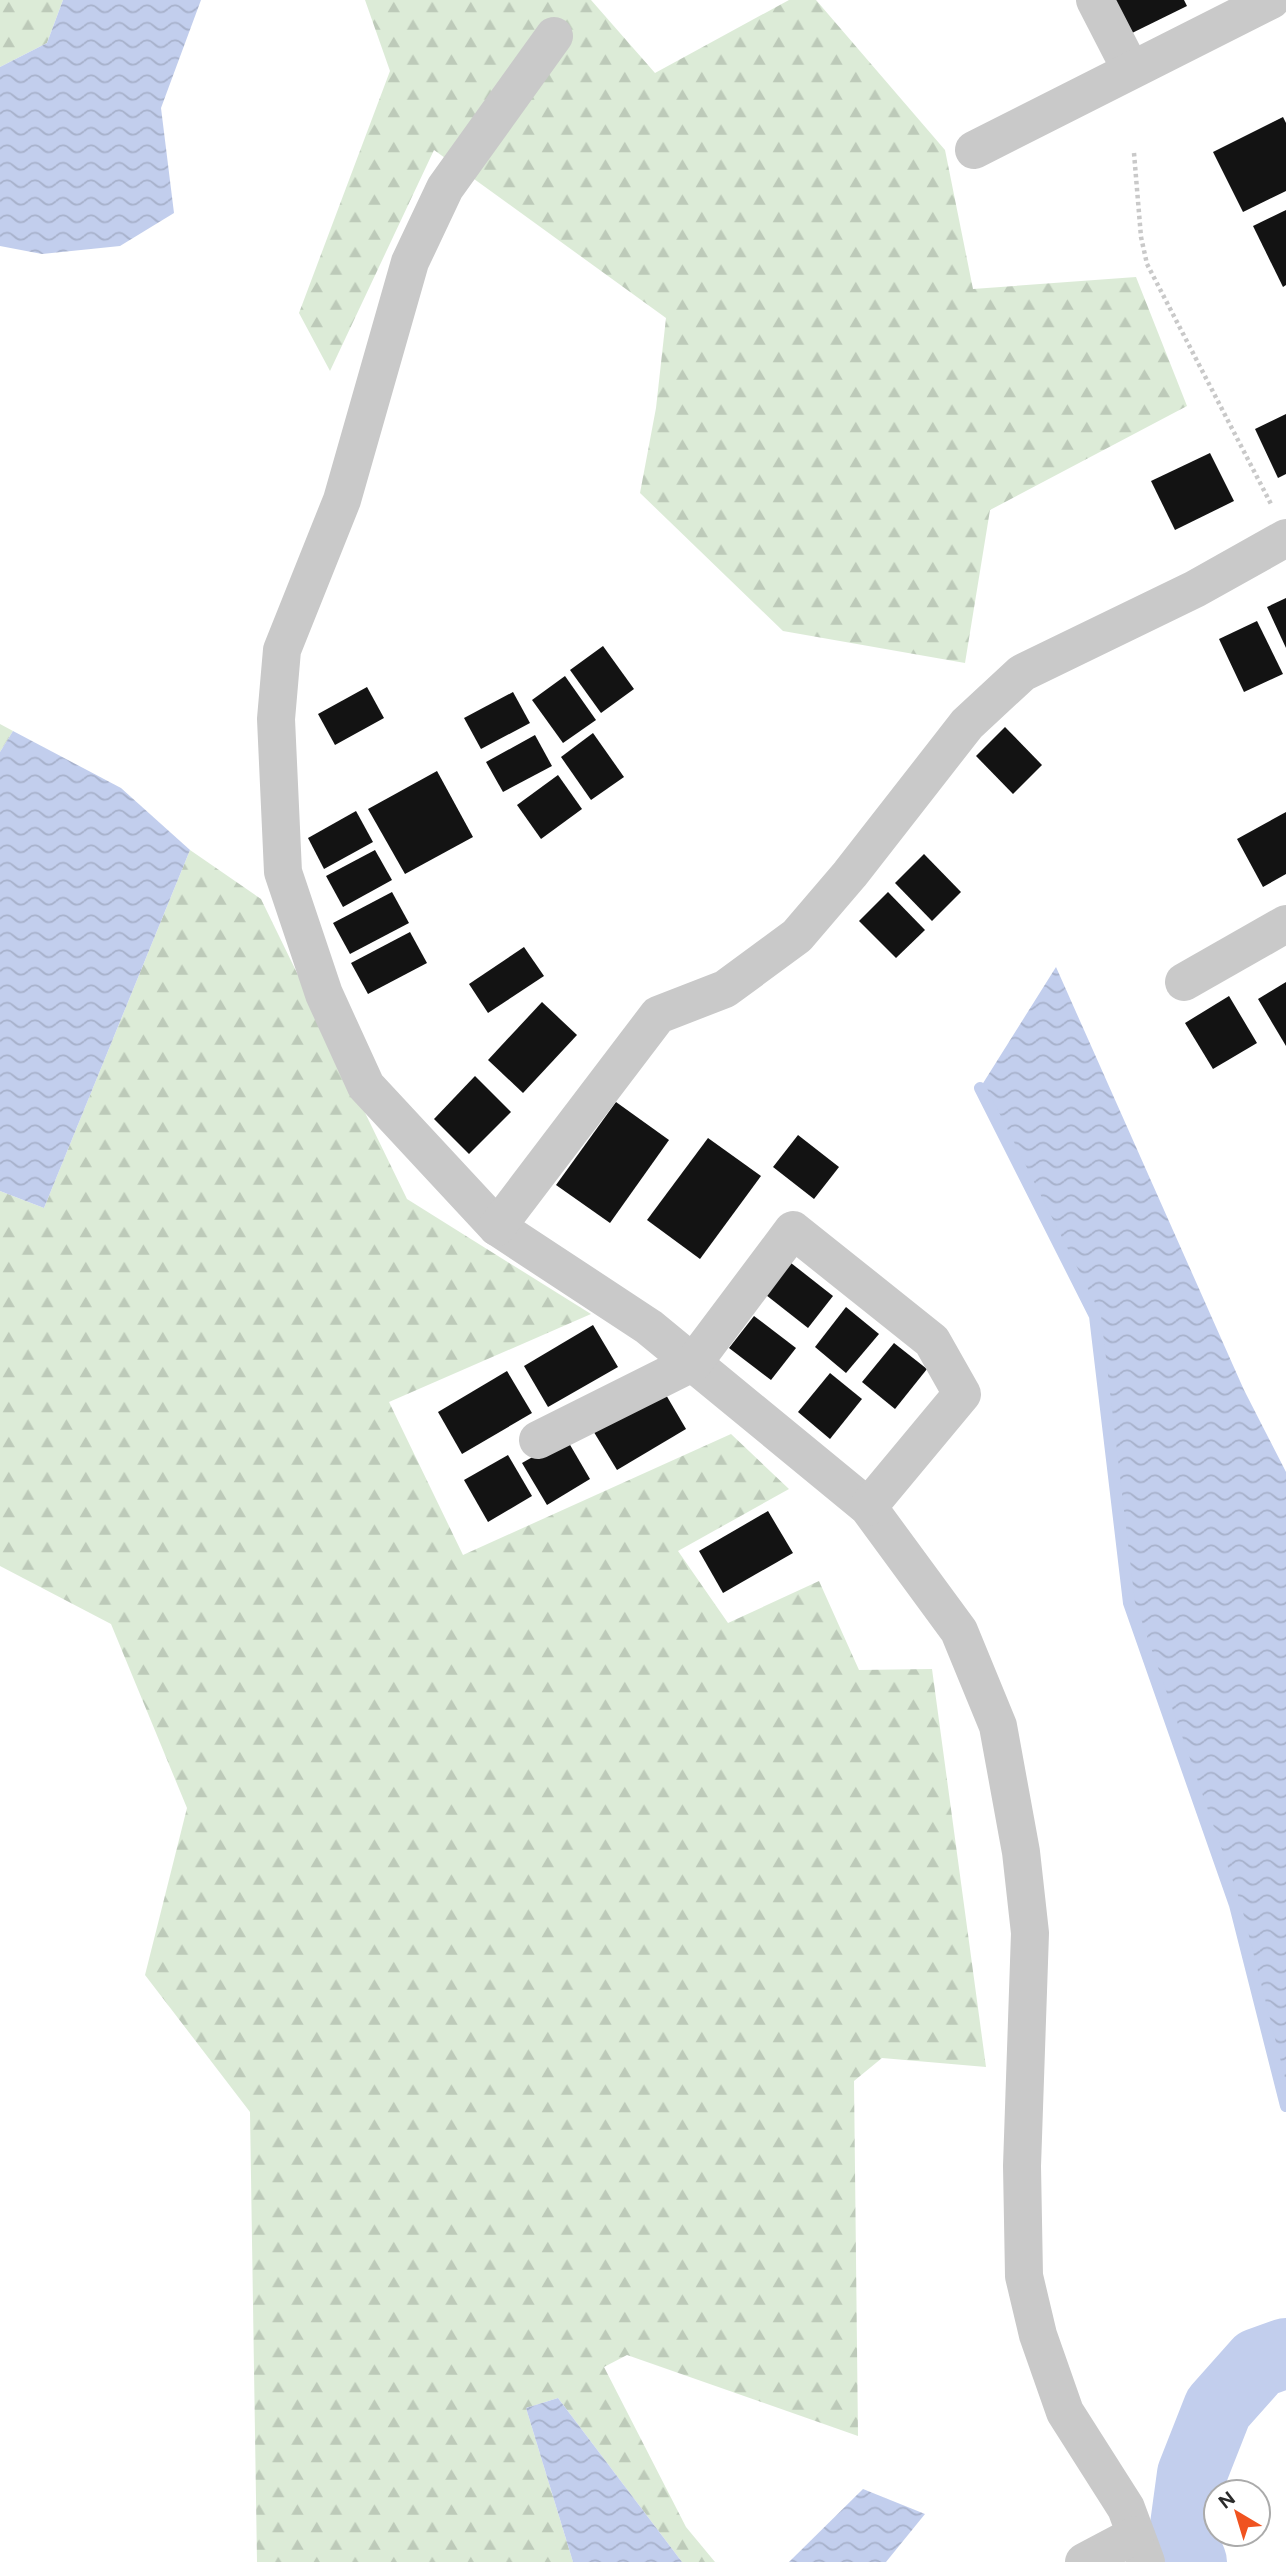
<svg xmlns="http://www.w3.org/2000/svg" width="1286" height="2562" font-family="Figtree,sans-serif">
  <style>
    .forest { fill: url(#forest-firs) }
    .water { fill: url(#water-waves) }
    .lines { fill: none; stroke-linecap: round; stroke-linejoin: round }
    .stream { stroke: #c2ceed; stroke-width: 12 }
    .river { stroke: #c2ceed; stroke-width: 70 }
    .building { fill: #131313 }
    .path { stroke: #c9c9c9; stroke-width: 4.5; stroke-dasharray: 3.5 3.5; stroke-linecap: butt }
    .minor { stroke: #c9c9c9; stroke-width: 38 }
  </style>
  <defs>
    <pattern id="forest-firs" width="22" height="20" patternUnits="userSpaceOnUse" patternTransform="scale(1.75)"><rect width="22" height="20" fill="#dcebd7"/><path d="M5 1l3.5 6h-7zM16 11l3.5 6h-7z" fill="#bdcab9"/></pattern>
    <pattern id="water-waves" width="16" height="10" patternUnits="userSpaceOnUse" patternTransform="scale(1.75)"><rect width="16" height="10" fill="#c2ceed"/><path d="M0 5q4-4 8 0t8 0" fill="none" stroke="#a7b1cb"/></pattern>
  </defs>
  <rect width="100%" height="100%" fill="#fff"/>
  <g class="forest">
    <polygon points="0,0 63,0 47,43 0,67"/>
    <polygon points="365,0 591,0 655,73 789,0 816,0 945,150 973,289 1136,277 1187,406 990,510 965,663 783,631 640,493 656,408 666,318 434,150 330,371 299,313 390,71"/>
    <polygon points="0,724 13,731 0,752"/>
    <polygon points="190,850 261,899 407,1199 591,1314 389,1402 463,1555 731,1434 789,1489 678,1551 728,1623 819,1581 859,1670 932,1669 986,2067 882,2058 854,2081 858,2436 627,2355 604,2367 686,2527 715,2562 682,2562 558,2398 526,2408 573,2562 257,2562 250,2112 145,1975 187,1808 111,1624 0,1566 0,1191 44,1208"/>
  </g>
  <g class="water">
    <polygon points="63,0 201,0 161,108 174,213 120,246 42,254 0,246 0,67 47,43"/>
    <polygon points="13,731 121,788 190,850 44,1208 0,1191 0,752"/>
    <polygon points="1056,967 1244,1390 1286,1472 1286,2106 1235,1905 1129,1603 1095,1316 980,1088"/>
    <polygon points="558,2398 682,2562 573,2562 526,2408"/>
    <polygon points="863,2489 925,2514 886,2562 789,2562"/>
  </g>
  <g class="lines">
    <polyline class="stream" points="980,1088 1095,1316 1129,1603 1235,1905 1286,2106"/>
    <polyline class="river" points="1192,2562 1183,2540 1192,2474 1218,2408 1258,2363 1286,2353"/>
  </g>
  <g class="building">
    <polygon points="1111,0 1184,0 1187,6 1128,35"/>
    <polygon points="1283,117 1286,123 1286,191 1243,212 1213,152"/>
    <polygon points="1286,210 1286,285 1283,287 1253,226"/>
    <polygon points="1286,414 1286,474 1278,478 1255,429"/>
    <polygon points="1210,453 1234,501 1175,530 1151,481"/>
    <polygon points="1286,598 1286,648 1267,607"/>
    <polygon points="1257,621 1283,674 1244,692 1219,639"/>
    <polygon points="603,646 634,689 601,713 570,670"/>
    <polygon points="565,676 596,720 563,743 532,700"/>
    <polygon points="367,687 384,718 335,745 318,714"/>
    <polygon points="513,692 530,723 481,749 464,718"/>
    <polygon points="1005,727 1042,765 1013,794 976,756"/>
    <polygon points="593,733 624,777 591,800 561,757"/>
    <polygon points="535,735 552,766 503,792 486,762"/>
    <polygon points="437,771 473,837 405,874 368,809"/>
    <polygon points="558,775 582,809 541,839 517,805"/>
    <polygon points="356,811 373,842 324,869 308,838"/>
    <polygon points="1286,812 1286,874 1263,887 1237,839"/>
    <polygon points="375,850 392,880 343,907 326,876"/>
    <polygon points="924,854 961,892 932,921 895,883"/>
    <polygon points="392,892 409,923 350,954 333,923"/>
    <polygon points="888,892 925,930 896,958 859,921"/>
    <polygon points="410,932 427,963 368,994 351,963"/>
    <polygon points="524,947 544,976 488,1013 469,984"/>
    <polygon points="1286,982 1286,1046 1258,999"/>
    <polygon points="1229,996 1257,1043 1213,1069 1185,1023"/>
    <polygon points="542,1002 577,1035 523,1093 488,1060"/>
    <polygon points="475,1076 511,1112 469,1154 434,1119"/>
    <polygon points="616,1102 669,1140 610,1223 556,1185"/>
    <polygon points="798,1135 839,1167 814,1199 773,1167"/>
    <polygon points="708,1138 761,1176 700,1259 647,1220"/>
    <polygon points="791,1263 833,1296 808,1328 766,1295"/>
    <polygon points="846,1307 879,1334 846,1373 815,1347"/>
    <polygon points="754,1316 796,1348 771,1380 729,1348"/>
    <polygon points="593,1325 618,1367 548,1407 524,1366"/>
    <polygon points="894,1343 927,1369 895,1409 862,1382"/>
    <polygon points="507,1371 532,1413 462,1454 438,1412"/>
    <polygon points="830,1373 862,1399 830,1439 798,1412"/>
    <polygon points="662,1388 686,1429 617,1470 592,1429"/>
    <polygon points="566,1438 590,1479 547,1505 522,1463"/>
    <polygon points="508,1455 532,1496 488,1522 464,1480"/>
    <polygon points="768,1511 793,1553 723,1593 699,1551"/>
  </g>
  <g class="lines">
    <polyline class="path" points="1134,153 1141,237 1147,264 1271,504"/>
    <g class="minor">
      <polyline points="1095,0 1131,70"/>
      <polyline points="554,36 445,188 410,262 342,500 282,650 276,719 283,872 324,994 366,1086 497,1227 649,1327 868,1507 959,1631 998,1726 1021,1852 1030,1933 1022,2166 1024,2276 1038,2335 1065,2412 1126,2508 1146,2562"/>
      <polyline points="974,150 1271,0"/>
      <polyline points="1184,982 1286,924"/>
      <polyline points="497,1227 658,1015 725,989 797,936 850,874 967,724 1022,673 1195,589 1286,538"/>
      <polyline points="538,1440 694,1362 793,1230 932,1341 962,1394 868,1507"/>
      <polyline points="1084,2562 1135,2535"/>
    </g>
  </g>
  <g transform="translate(1237 2513) rotate(322)"><circle r="33" fill="#ffffff" stroke="#ababab" stroke-width="2"/>
  <path d="M0-5L12 26L0 18L-12 26Z" fill="#f05320"/>
  <text y="-10" font-size="19" font-weight="bold" text-anchor="middle" fill="#2c2c2c">N</text>
  </g>
</svg>
